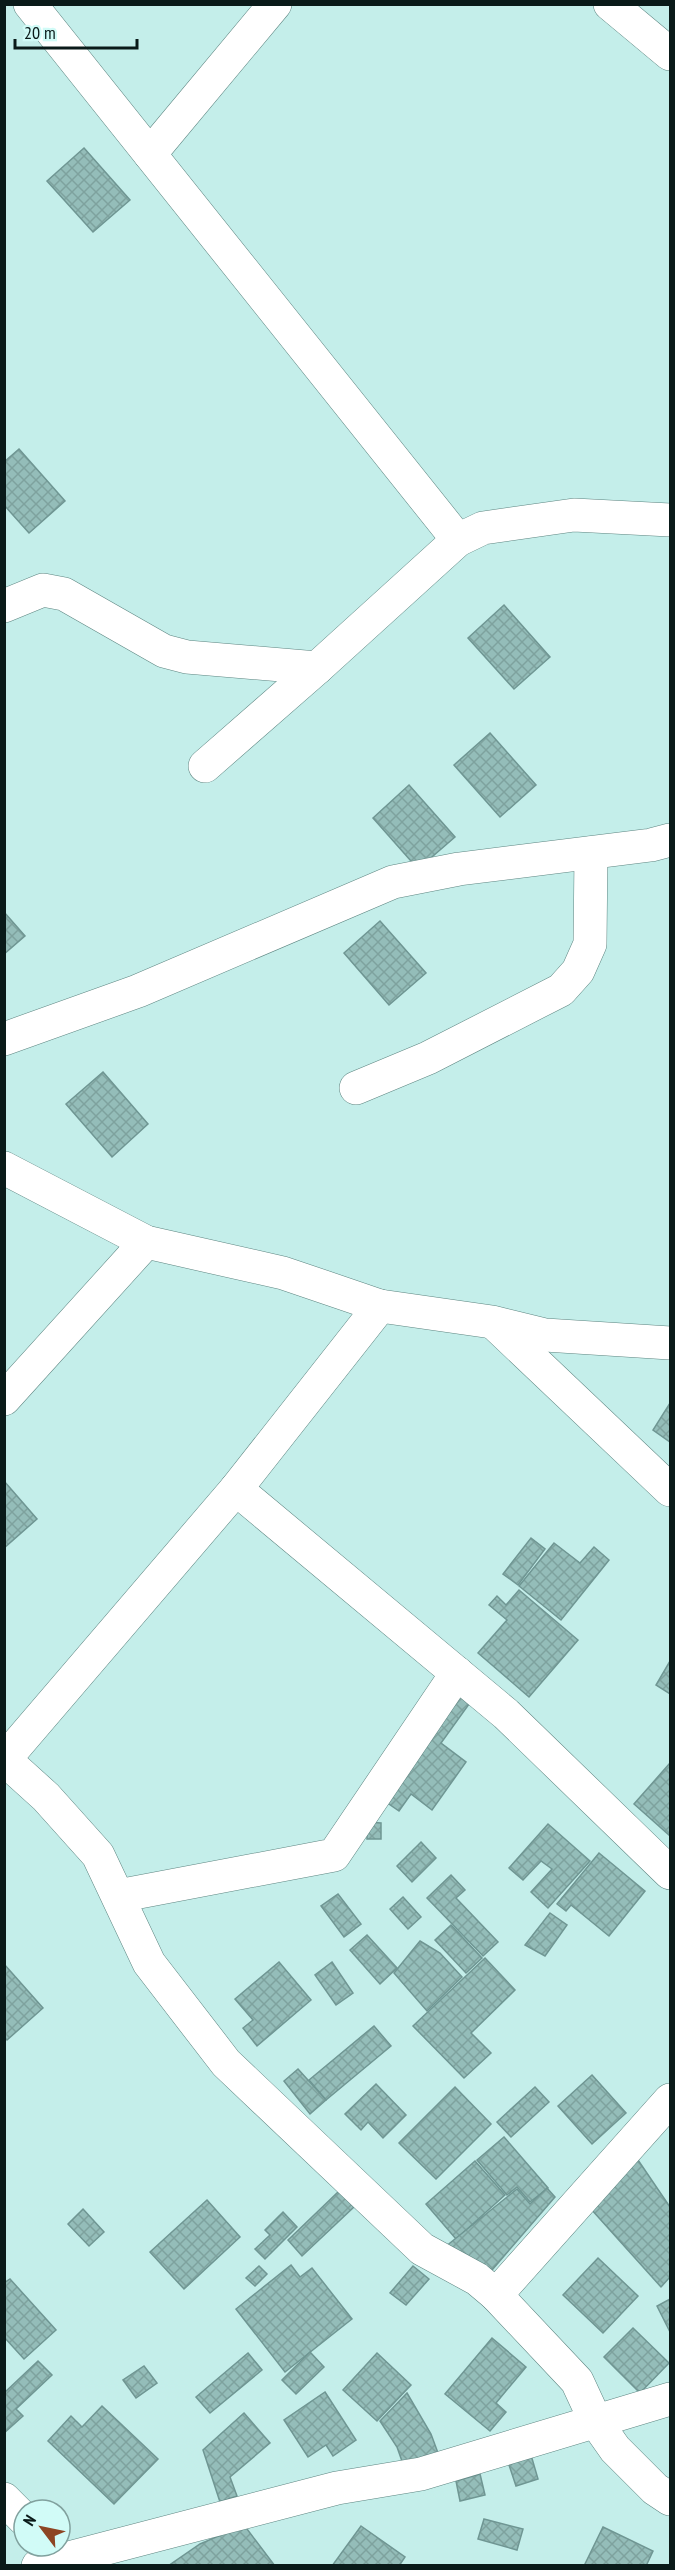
<svg xmlns="http://www.w3.org/2000/svg" width="675" height="2570" font-family="'PT Sans Narrow',sans-serif">
  <style>
    .building { fill: url(#building-cross-hatch); stroke: #6f9693; stroke-width: 1.5 }
    .lines { fill: none; stroke-linecap: round; stroke-linejoin: round }
    .street-casing { stroke: #5d8581; stroke-width: 34 }
    .street { stroke: #fff; stroke-width: 33 }
  </style>
  <defs>
    <pattern id="building-cross-hatch" width="8" height="8" patternUnits="userSpaceOnUse" patternTransform="scale(1.5)"><rect width="8" height="8" fill="#94bdb9"/><path d="M0 0l8 8M0 8l8-8" fill="none" stroke="#7ea29e"/></pattern>
  </defs>
  <rect width="100%" height="100%" fill="#c4eeea"/>
  <g class="building">
    <polygon points="84,148 130,200 93,232 47,181"/>
    <polygon points="19,449 65,501 29,533 4,505 4,462"/>
    <polygon points="504,605 550,657 514,689 468,638"/>
    <polygon points="490,733 536,785 500,817 454,765"/>
    <polygon points="409,785 455,837 418,869 373,818"/>
    <polygon points="4,912 25,936 4,954"/>
    <polygon points="380,921 426,973 389,1005 344,953"/>
    <polygon points="103,1072 148,1124 112,1157 66,1104"/>
    <polygon points="670,1403 670,1442 653,1430"/>
    <polygon points="4,1481 37,1519 4,1548"/>
    <polygon points="531,1538 545,1549 518,1585 503,1574"/>
    <polygon points="554,1543 580,1563 594,1547 609,1560 561,1620 519,1586"/>
    <polygon points="519,1590 578,1640 529,1697 478,1653 507,1620 489,1605 497,1596 506,1605"/>
    <polygon points="670,1661 670,1694 656,1685"/>
    <polygon points="454,1687 472,1700 441,1743 466,1762 432,1810 411,1794 399,1811 376,1795"/>
    <polygon points="670,1763 670,1833 669,1835 634,1804"/>
    <polygon points="367,1822 381,1823 381,1839 367,1839"/>
    <polygon points="548,1824 590,1861 548,1908 531,1892 552,1869 541,1861 523,1880 509,1868"/>
    <polygon points="421,1842 436,1858 412,1882 397,1866"/>
    <polygon points="599,1853 645,1891 609,1936 571,1905 566,1911 557,1904"/>
    <polygon points="451,1875 465,1890 456,1898 498,1942 483,1956 427,1898"/>
    <polygon points="338,1894 361,1924 344,1937 321,1906"/>
    <polygon points="403,1897 421,1917 408,1929 390,1909"/>
    <polygon points="550,1913 567,1925 545,1956 525,1945"/>
    <polygon points="451,1925 482,1958 466,1973 435,1940"/>
    <polygon points="367,1935 397,1968 380,1984 350,1950"/>
    <polygon points="420,1941 440,1953 462,1977 427,2011 394,1973"/>
    <polygon points="485,1958 515,1990 471,2033 491,2053 464,2078 413,2026"/>
    <polygon points="279,1962 311,2000 257,2046 243,2028 253,2020 235,1999"/>
    <polygon points="332,1962 353,1993 336,2005 315,1975"/>
    <polygon points="4,1964 43,2008 7,2040 4,2037"/>
    <polygon points="374,2026 391,2046 326,2100 309,2080"/>
    <polygon points="298,2069 326,2100 310,2114 284,2081"/>
    <polygon points="592,2075 626,2113 592,2144 558,2106"/>
    <polygon points="376,2084 406,2115 383,2138 368,2122 361,2130 345,2114"/>
    <polygon points="455,2087 491,2124 436,2179 399,2143"/>
    <polygon points="535,2087 549,2102 511,2137 497,2122"/>
    <polygon points="504,2137 548,2188 530,2202 517,2187 507,2195 477,2160"/>
    <polygon points="638,2160 670,2207 670,2277 661,2287 591,2209"/>
    <polygon points="475,2161 505,2195 456,2239 426,2204"/>
    <polygon points="547,2188 555,2197 492,2270 445,2247 517,2189 530,2204"/>
    <polygon points="339,2191 354,2207 302,2256 288,2240"/>
    <polygon points="207,2200 240,2237 184,2289 150,2252"/>
    <polygon points="83,2209 104,2232 89,2246 68,2224"/>
    <polygon points="283,2212 297,2227 265,2259 255,2249 270,2235 265,2230"/>
    <polygon points="598,2258 638,2296 603,2333 563,2295"/>
    <polygon points="291,2265 300,2277 312,2268 352,2319 285,2372 236,2309"/>
    <polygon points="259,2266 267,2274 255,2286 246,2278"/>
    <polygon points="413,2266 429,2279 406,2305 390,2293"/>
    <polygon points="10,2279 56,2330 24,2359 4,2337 4,2283"/>
    <polygon points="670,2299 670,2332 657,2306"/>
    <polygon points="633,2328 669,2363 640,2393 604,2357"/>
    <polygon points="492,2338 526,2367 496,2403 506,2412 490,2431 445,2394"/>
    <polygon points="310,2352 324,2367 296,2394 282,2380"/>
    <polygon points="248,2353 262,2370 210,2413 196,2397"/>
    <polygon points="377,2353 411,2385 377,2421 343,2390"/>
    <polygon points="38,2361 52,2375 16,2409 23,2416 4,2433 4,2393"/>
    <polygon points="144,2366 157,2383 136,2398 123,2380"/>
    <polygon points="325,2392 356,2440 333,2456 326,2445 308,2457 284,2420"/>
    <polygon points="407,2393 431,2434 438,2453 403,2464 397,2447 380,2421"/>
    <polygon points="102,2406 158,2459 114,2504 48,2441 71,2416 82,2427"/>
    <polygon points="244,2413 270,2443 230,2477 237,2496 220,2502 203,2450"/>
    <polygon points="531,2455 538,2479 516,2486 508,2462"/>
    <polygon points="480,2474 485,2495 460,2501 456,2481"/>
    <polygon points="484,2519 523,2529 517,2550 478,2539"/>
    <polygon points="244,2525 275,2566 168,2566 200,2544"/>
    <polygon points="361,2526 405,2557 399,2566 332,2566"/>
    <polygon points="603,2527 653,2551 646,2566 584,2566"/>
  </g>
  <g class="lines">
    <defs>
      <g id="street">
        <polyline points="30,4 458,540"/>
        <polyline points="610,4 670,54"/>
        <polyline points="150,154 275,4"/>
        <polyline points="4,606 43,590 64,594 164,651 187,657 317,668"/>
        <polyline points="205,766 317,668 458,540 483,528 574,515 670,520"/>
        <polyline points="4,1039 138,991 393,882 459,869 651,845 670,840"/>
        <polyline points="356,1088 428,1058 561,990 578,971 590,944 591,853"/>
        <polyline points="4,1168 146,1242 283,1273 380,1306 492,1322 545,1335 670,1343"/>
        <polyline points="494,1323 670,1490"/>
        <polyline points="4,1399 146,1242"/>
        <polyline points="236,1489 506,1714 670,1873"/>
        <polyline points="4,1759 46,1797 98,1855 149,1963 226,2063 422,2249 477,2279 496,2295 577,2381 596,2422 615,2449 655,2489 670,2499"/>
        <polyline points="4,1760 236,1489 380,1306"/>
        <polyline points="118,1896 334,1855 457,1673"/>
        <polyline points="496,2295 670,2100"/>
        <polyline points="4,2499 24,2519"/>
        <polyline points="38,2566 337,2488 421,2474 670,2399"/>
      </g>
    </defs>
    <use href="#street" class="street-casing"/>
    <use href="#street" class="street"/>
  </g>
  <rect width="675" height="2570" fill="none" stroke="#0a1a19" stroke-width="12"/>
  <g transform="translate(42 2528) rotate(302)"><circle r="28" fill="#d1fbf7" stroke="#81a19e" stroke-width="1.5"/>
  <path d="M0-4.5L10 22L0 15L-10 22Z" fill="#8d4523"/>
  <text y="-9" font-size="16" font-weight="bold" text-anchor="middle" fill="#0a1a19">N</text>
  </g>
  <path d="M15 39v9h122v-9" fill="none" stroke="#0a1a19" stroke-width="3"/>
  <text x="24" y="39" font-size="18" fill="#0a1a19" stroke="#d1fbf7" stroke-width="4.5" paint-order="stroke">20 m</text>
</svg>
